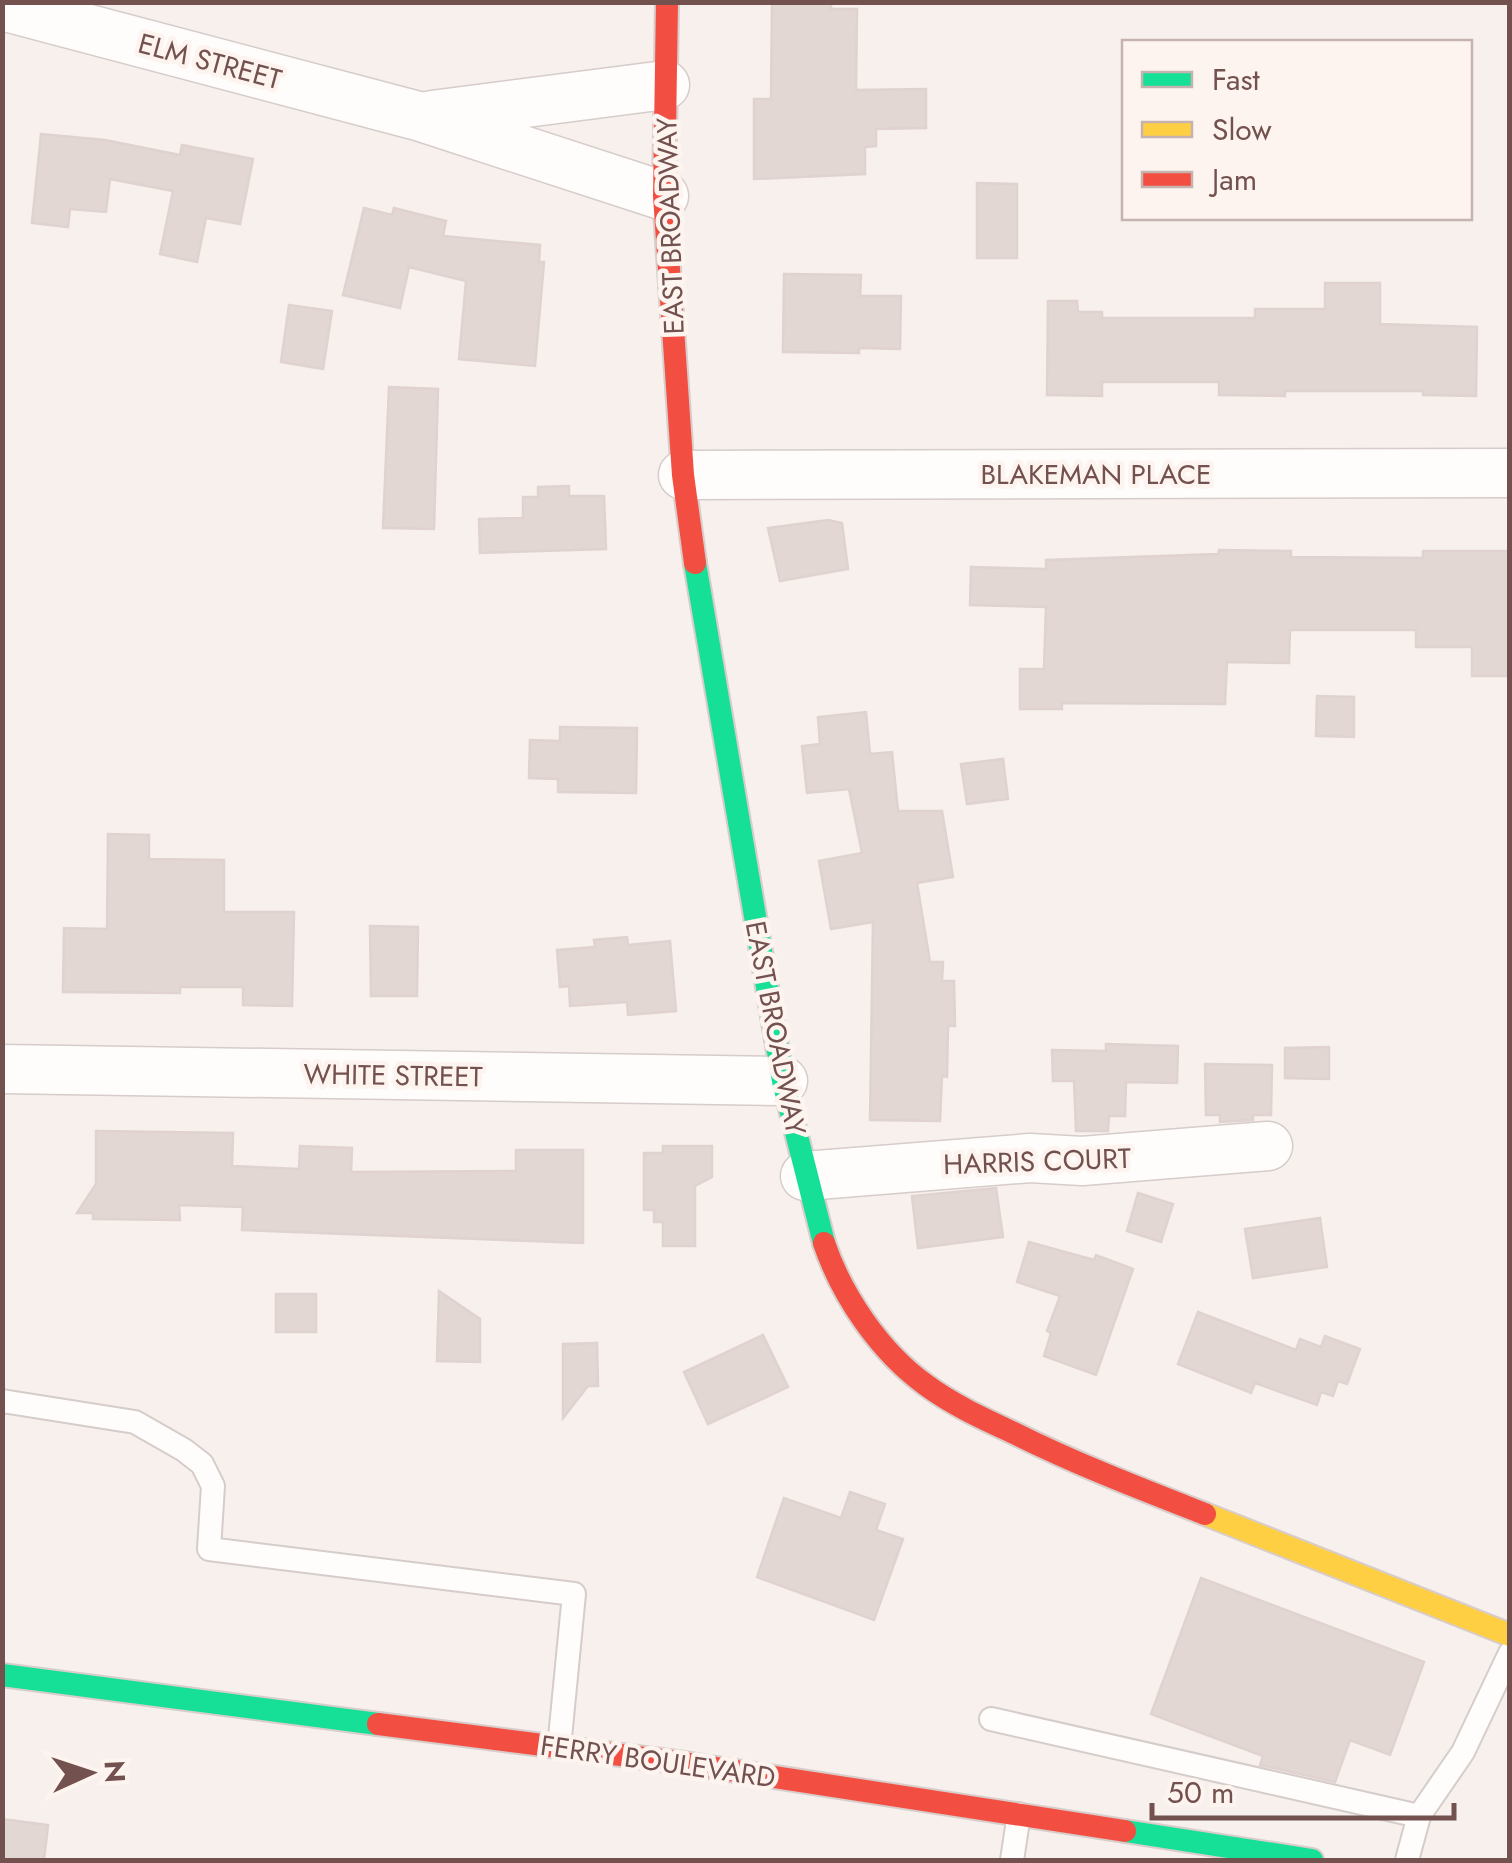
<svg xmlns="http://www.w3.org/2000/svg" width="1512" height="1863" font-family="Jost,sans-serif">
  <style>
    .building { fill: #e3d7d4; stroke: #dfd2cf; stroke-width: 2.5 }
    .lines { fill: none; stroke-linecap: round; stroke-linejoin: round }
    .lane-casing { stroke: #d6ccc9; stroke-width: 26 }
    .street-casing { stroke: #d6ccc9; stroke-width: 51 }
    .fast-casing { stroke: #d8cdca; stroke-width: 26 }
    .slow-casing { stroke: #d8cdca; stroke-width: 26 }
    .jam-casing { stroke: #d8cdca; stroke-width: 26 }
    .lane { stroke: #fefdfc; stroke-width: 22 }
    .street { stroke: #fefdfc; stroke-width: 48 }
    .fast { stroke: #16e098; stroke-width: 22 }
    .slow { stroke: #ffcf43; stroke-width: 22 }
    .jam { stroke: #f24e42; stroke-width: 22 }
    .labels { text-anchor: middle; stroke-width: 9; stroke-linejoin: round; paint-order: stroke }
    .street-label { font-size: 28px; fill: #73514e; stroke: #fef4ef }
  </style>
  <rect width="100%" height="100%" fill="#f7f0ec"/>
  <g class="building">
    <polygon points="772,2 831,2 831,9 857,9 856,90 926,89 926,128 876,129 876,146 865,147 865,174 754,179 754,99 771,99"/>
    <polygon points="41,134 105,140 180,155 182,145 253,159 240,224 206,218 197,262 160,254 173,191 110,179 106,212 70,209 68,227 32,223"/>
    <polygon points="977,183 1017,184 1017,258 977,258"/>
    <polygon points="364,208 392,215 394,208 446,221 443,236 540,245 539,262 544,262 535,366 459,359 466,281 409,267 400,308 343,295"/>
    <polygon points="784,274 861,275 860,296 901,296 900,349 859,348 859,353 783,352"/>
    <polygon points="1325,283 1380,283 1380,324 1477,327 1476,396 1423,395 1423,391 1285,391 1285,396 1219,395 1219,382 1102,382 1102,396 1047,395 1048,301 1077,301 1078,312 1102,312 1102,318 1255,318 1255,309 1325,309"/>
    <polygon points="289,305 332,311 323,369 281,362"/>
    <polygon points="389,387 438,389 434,529 383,528"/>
    <polygon points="569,486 569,496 604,496 606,549 480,553 479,519 523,518 523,497 538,497 538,487"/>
    <polygon points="828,520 842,523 848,569 780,581 768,528"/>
    <polygon points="1219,550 1291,551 1291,557 1423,558 1423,551 1510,551 1510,676 1472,676 1472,647 1416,647 1416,630 1290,630 1289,663 1227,662 1225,704 1062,703 1062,709 1020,709 1020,669 1044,669 1046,607 970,605 971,567 1046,569 1046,560 1218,554"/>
    <polygon points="1317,696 1354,697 1354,737 1316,736"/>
    <polygon points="866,712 870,754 892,752 898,811 942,811 953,877 917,883 930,962 943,962 942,981 954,981 955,1026 948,1026 947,1077 942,1076 940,1121 870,1120 873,922 831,929 819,861 862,853 849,789 807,793 802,746 820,744 818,717"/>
    <polygon points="560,727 637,728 636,793 558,792 558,779 529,778 530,740 560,741"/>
    <polygon points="1003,759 1008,799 967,804 961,764"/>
    <polygon points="108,834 149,835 149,859 224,860 224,912 294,912 292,1006 243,1005 243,987 180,987 180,993 63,992 64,928 107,929"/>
    <polygon points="370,926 418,927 417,996 371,996"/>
    <polygon points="627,937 628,945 670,941 676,1011 628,1015 627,1002 570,1006 569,986 560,987 557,950 595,947 594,940"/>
    <polygon points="1106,1044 1178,1046 1177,1083 1126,1082 1125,1116 1109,1116 1108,1131 1076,1131 1074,1081 1053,1081 1052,1050 1106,1051"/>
    <polygon points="1329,1047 1329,1079 1285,1078 1285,1048"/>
    <polygon points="1205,1064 1272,1065 1271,1115 1253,1115 1253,1120 1220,1122 1220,1115 1206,1115"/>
    <polygon points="96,1131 233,1133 232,1166 299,1169 300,1146 352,1148 351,1172 516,1171 516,1150 583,1150 583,1243 242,1230 243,1207 179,1205 180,1220 93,1219 93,1213 77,1213 96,1184"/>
    <polygon points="663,1146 712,1146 712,1177 695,1186 695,1246 663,1246 663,1222 654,1222 654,1210 644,1210 644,1153 663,1153"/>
    <polygon points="996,1188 1003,1237 918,1248 912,1196"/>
    <polygon points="1138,1193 1173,1204 1161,1242 1127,1231"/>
    <polygon points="1320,1218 1327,1267 1253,1278 1245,1229"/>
    <polygon points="1029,1242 1094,1260 1096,1255 1133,1269 1096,1375 1044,1356 1051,1333 1047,1331 1060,1296 1017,1282"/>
    <polygon points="439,1291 480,1319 480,1362 437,1361"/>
    <rect x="276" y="1294" width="40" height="38"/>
    <polygon points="1198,1312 1296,1350 1300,1339 1321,1347 1325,1336 1360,1349 1347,1384 1338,1381 1333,1396 1321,1392 1317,1405 1255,1383 1251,1393 1178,1364"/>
    <polygon points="763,1335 788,1387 708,1424 684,1372"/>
    <polygon points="597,1343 598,1386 588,1386 563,1418 563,1344"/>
    <polygon points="850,1492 885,1504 876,1530 903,1539 874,1620 757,1577 784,1498 841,1518"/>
    <polygon points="1201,1578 1424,1662 1390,1755 1350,1740 1335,1782 1260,1765 1263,1756 1151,1714"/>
    <polygon points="2,1819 48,1825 44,1860 2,1860"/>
  </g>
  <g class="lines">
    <defs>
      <g id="lane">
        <polyline points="2,1401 135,1422 184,1450 202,1464 213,1486 209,1549 574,1594 559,1748"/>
        <polyline points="991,1719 1419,1816 1407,1860"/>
        <polyline points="1419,1816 1463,1752 1510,1653"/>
        <polyline points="1012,1860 1019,1814"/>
      </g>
      <g id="street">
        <polyline points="2,6 418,116 664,196"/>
        <polyline points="432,115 665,85"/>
        <polyline points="683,475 1510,473"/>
        <polyline points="2,1069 783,1081"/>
        <polyline points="805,1176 1030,1158 1082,1161 1268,1146"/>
      </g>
      <g id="fast">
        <polyline points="695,563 783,1081 824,1243"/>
        <polyline points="2,1675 378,1724"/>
        <polyline points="1125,1831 1312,1860"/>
      </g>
      <polyline id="slow" points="1205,1514 1510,1635"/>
      <g id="jam">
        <polyline points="667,2 664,196 683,475 695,563"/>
        <path d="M824,1243C842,1296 880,1352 926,1385C953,1405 984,1419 1014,1433C1076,1464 1141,1489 1205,1514"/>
        <polyline points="378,1724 684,1763 1125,1831"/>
      </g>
    </defs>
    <use href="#lane" class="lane-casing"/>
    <use href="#street" class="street-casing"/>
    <use href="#fast" class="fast-casing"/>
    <use href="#slow" class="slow-casing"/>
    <use href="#jam" class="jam-casing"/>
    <use href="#lane" class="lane"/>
    <use href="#street" class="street"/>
    <use href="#fast" class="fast"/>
    <use href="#slow" class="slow"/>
    <use href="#jam" class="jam"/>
  </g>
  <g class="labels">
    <g class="street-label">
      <text transform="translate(210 61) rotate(15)" y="10">ELM STREET</text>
      <text transform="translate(670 226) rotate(-92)" y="10">EAST BROADWAY</text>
      <text x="1096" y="484">BLAKEMAN PLACE</text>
      <text transform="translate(776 1028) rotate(79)" y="10">EAST BROADWAY</text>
      <text transform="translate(393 1075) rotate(1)" y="10">WHITE STREET</text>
      <text transform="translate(1037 1161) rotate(-2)" y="10">HARRIS COURT</text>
      <text transform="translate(658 1761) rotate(8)" y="10">FERRY BOULEVARD</text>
    </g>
  </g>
  <rect width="1512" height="1863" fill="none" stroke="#73514e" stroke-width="10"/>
  <rect x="1122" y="40" width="350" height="180" fill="#fef4ef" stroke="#c6b3af" stroke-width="2.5"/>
  <rect x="1142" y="72" width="50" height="15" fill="#16e098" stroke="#c6b3af" stroke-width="2.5"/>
  <text x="1212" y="90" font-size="30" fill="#73514e">Fast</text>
  <rect x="1142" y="122" width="50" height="15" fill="#ffcf43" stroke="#c6b3af" stroke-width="2.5"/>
  <text x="1212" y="140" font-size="30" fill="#73514e">Slow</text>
  <rect x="1142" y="172" width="50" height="15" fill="#f24e42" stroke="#c6b3af" stroke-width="2.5"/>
  <text x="1212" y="190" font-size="30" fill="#73514e">Jam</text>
  <g transform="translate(90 1773) rotate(87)" stroke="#fef4ef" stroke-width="8" paint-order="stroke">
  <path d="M0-8L18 38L0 25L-18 38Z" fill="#73514e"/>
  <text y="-15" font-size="28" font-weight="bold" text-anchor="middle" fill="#73514e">N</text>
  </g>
  <path d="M1152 1803v15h302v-15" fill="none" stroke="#73514e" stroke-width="5"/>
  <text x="1167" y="1803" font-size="30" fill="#73514e" stroke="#fef4ef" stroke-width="8" paint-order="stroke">50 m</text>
</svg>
